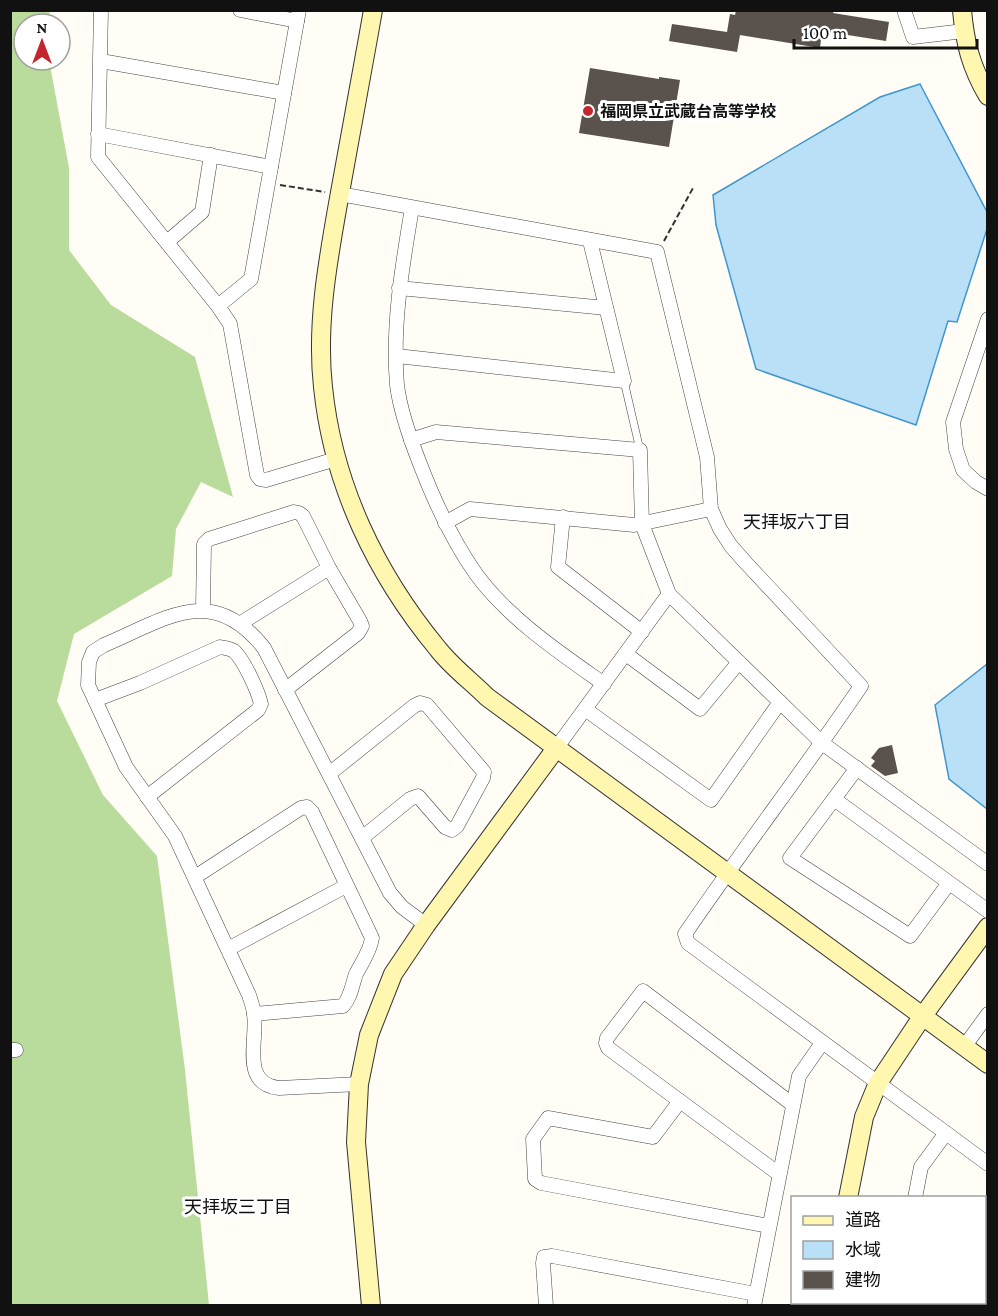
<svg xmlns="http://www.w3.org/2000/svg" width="998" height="1316" font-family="'Crimson Pro','Noto Sans JP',serif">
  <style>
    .forest { fill: #b9dc9c }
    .water { fill: #b9e0f7; stroke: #3f96cf; stroke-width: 1.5 }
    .building { fill: #5a524d }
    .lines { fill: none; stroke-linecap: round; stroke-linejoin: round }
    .lane-casing { stroke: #444; stroke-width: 8 }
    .street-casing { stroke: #444; stroke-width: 15 }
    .secondary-casing { stroke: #333; stroke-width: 20 }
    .path { stroke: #333; stroke-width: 2; stroke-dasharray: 6 3; stroke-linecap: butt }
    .lane { stroke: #fff; stroke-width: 7 }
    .street { stroke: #fff; stroke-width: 14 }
    .secondary { stroke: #fff6b0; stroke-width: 18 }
    .poi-dot { fill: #c4262e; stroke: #fff; stroke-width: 2 }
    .labels { text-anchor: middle; stroke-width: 6; stroke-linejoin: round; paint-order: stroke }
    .poi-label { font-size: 16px; font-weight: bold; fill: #111; stroke: #fff; text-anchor: start }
    .neighbourhood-label { font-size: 18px; fill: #111; stroke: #fff }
  </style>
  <rect width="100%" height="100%" fill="#fffdf5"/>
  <polygon class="forest" points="10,11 50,11 48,24 24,24 24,60 49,60 69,168 69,250 111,305 195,357 233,497 201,482 176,529 172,576 74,634 57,701 103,795 157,856 185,1070 209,1305 11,1305"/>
  <g class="water">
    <polygon points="920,84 987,212 987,229 957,322 948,321 916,425 756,369 716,225 713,195 880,97"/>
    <polygon points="987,664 987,809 949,779 935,705"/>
  </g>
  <g class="building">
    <polygon points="736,10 834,10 833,13 889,22 886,41 822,31 820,48 740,35 737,52 669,41 672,24 727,32 730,14 735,15"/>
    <polygon points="590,68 659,79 659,77 680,80 669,147 579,133"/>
    <polygon points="892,745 898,773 885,776 871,766 875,761 871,758 879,748"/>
  </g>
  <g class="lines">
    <defs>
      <polyline id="lane" points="624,381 640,450"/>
      <g id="street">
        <polyline points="101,10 98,157 218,306 230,324 257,475 260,479 266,480 336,459"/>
        <polyline points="240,10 297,21"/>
        <polyline points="904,10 913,37 964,31"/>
        <polyline points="101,61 284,93"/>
        <polyline points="98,134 271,167"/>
        <path d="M340,194L657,252L707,457L711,509L720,529L731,546L746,563L861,686C804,770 742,850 685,934L688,943L988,1164"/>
        <path d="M412,208C402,267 392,326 397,385C400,410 411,441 420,464C435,503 452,540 476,574C508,618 560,653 604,684"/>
        <polyline points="167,242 202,212 211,155"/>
        <polyline points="399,288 606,308"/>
        <polyline points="218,306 251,279 299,10"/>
        <polyline points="988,319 953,422 956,449 963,470 976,482 988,489"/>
        <polyline points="397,356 624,381 590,241"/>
        <polyline points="411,440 436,432 640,450 642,524 669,594 822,743 988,864"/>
        <polyline points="563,517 558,567 642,632"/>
        <polyline points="445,523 470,509 634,525 711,509"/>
        <polyline points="203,610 204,544 209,539 294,512 299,513 303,516 329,568 360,621 362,626 358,633 285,690"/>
        <polyline points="241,623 329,568"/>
        <polyline points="626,654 700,709 739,662"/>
        <path d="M95,700L140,683L220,647C225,648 229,648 234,651C244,660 258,691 261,704L258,710L147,797"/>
        <polyline points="585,709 711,800 780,702"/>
        <polyline points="557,747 669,594"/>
        <polyline points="857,768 790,858 910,936 949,883"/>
        <polyline points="329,774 414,706 420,703 427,705 484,772 483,778 457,826 452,830 445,827 418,796 410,799 362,838"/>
        <polyline points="834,799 988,911"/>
        <path d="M195,877L301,808L307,807L312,812L372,938C370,952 362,962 356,974C352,985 351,997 343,1006L254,1014"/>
        <polyline points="228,949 346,886"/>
        <polyline points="964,1047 988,1014"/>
        <polyline points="10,1050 16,1050"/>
        <path d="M359,1084L279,1088C240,1084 258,1040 254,1013C253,1007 251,1001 249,995L175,836L126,767L88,685L89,662L93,652L104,645C166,619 212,582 264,648L390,893L402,907L426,925"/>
        <polyline points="680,1101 653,1137 548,1118 533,1139 535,1179 541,1183 769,1226"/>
        <polyline points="779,1174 608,1048 606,1043 607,1038 643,991 792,1104"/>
        <polyline points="915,1198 921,1167 946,1133"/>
        <polyline points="984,1248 988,1250"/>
        <polyline points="546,1306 543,1263 544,1257 552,1256 756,1294"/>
        <polyline points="754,1306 799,1076 822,1043"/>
        <polyline points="895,1306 896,1302"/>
      </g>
      <g id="secondary">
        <path d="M373,10C362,73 350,136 339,198C328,260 316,324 323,387C333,485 376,574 438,649C452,667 471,681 487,697L988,1064"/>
        <path d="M962,10C965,44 971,67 988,96"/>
        <polyline points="848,1198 864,1117 878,1083 922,1017 988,927"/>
        <polyline points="371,1306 356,1142 359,1084 369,1035 393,974 426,925 557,747"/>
        <polyline points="827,1306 827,1302"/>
      </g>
    </defs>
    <use href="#lane" class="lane-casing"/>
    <use href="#street" class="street-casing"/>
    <use href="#secondary" class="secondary-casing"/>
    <g class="path">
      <polyline points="280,185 325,192"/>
      <polyline points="664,241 693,188"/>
    </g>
    <use href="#lane" class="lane"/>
    <use href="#street" class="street"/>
    <use href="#secondary" class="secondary"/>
  </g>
  <circle class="poi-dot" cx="588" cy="111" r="6"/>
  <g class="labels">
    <g class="poi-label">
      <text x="600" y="117">福岡県立武蔵台高等学校</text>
    </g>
    <g class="neighbourhood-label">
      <text x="797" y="528">天拝坂六丁目</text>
      <text x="238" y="1213">天拝坂三丁目</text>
    </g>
  </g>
  <rect width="998" height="1316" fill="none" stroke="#111111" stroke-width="24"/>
  <rect x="791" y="1196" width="195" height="108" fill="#ffffff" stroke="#a0a0a0" stroke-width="1.5"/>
  <rect x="803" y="1216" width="30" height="9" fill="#fff6b0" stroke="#a0a0a0" stroke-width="1.5"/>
  <text x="845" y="1226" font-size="18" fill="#111111">道路</text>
  <rect x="803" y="1241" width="30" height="18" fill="#b9e0f7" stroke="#a0a0a0" stroke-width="1.5"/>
  <text x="845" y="1256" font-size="18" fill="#111111">水域</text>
  <rect x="803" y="1271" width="30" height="18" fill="#5a524d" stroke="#a0a0a0" stroke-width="1.5"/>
  <text x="845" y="1286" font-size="18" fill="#111111">建物</text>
  <g transform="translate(42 42)"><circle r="28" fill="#ffffff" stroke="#a0a0a0" stroke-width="1.5"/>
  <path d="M0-4.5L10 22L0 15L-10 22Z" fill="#c4262e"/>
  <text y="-9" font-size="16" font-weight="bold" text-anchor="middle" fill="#111111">N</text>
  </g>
  <path d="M794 39v9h183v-9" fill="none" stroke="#111111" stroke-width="3"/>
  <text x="803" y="39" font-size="18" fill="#111111" stroke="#ffffff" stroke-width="4.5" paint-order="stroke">100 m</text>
</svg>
